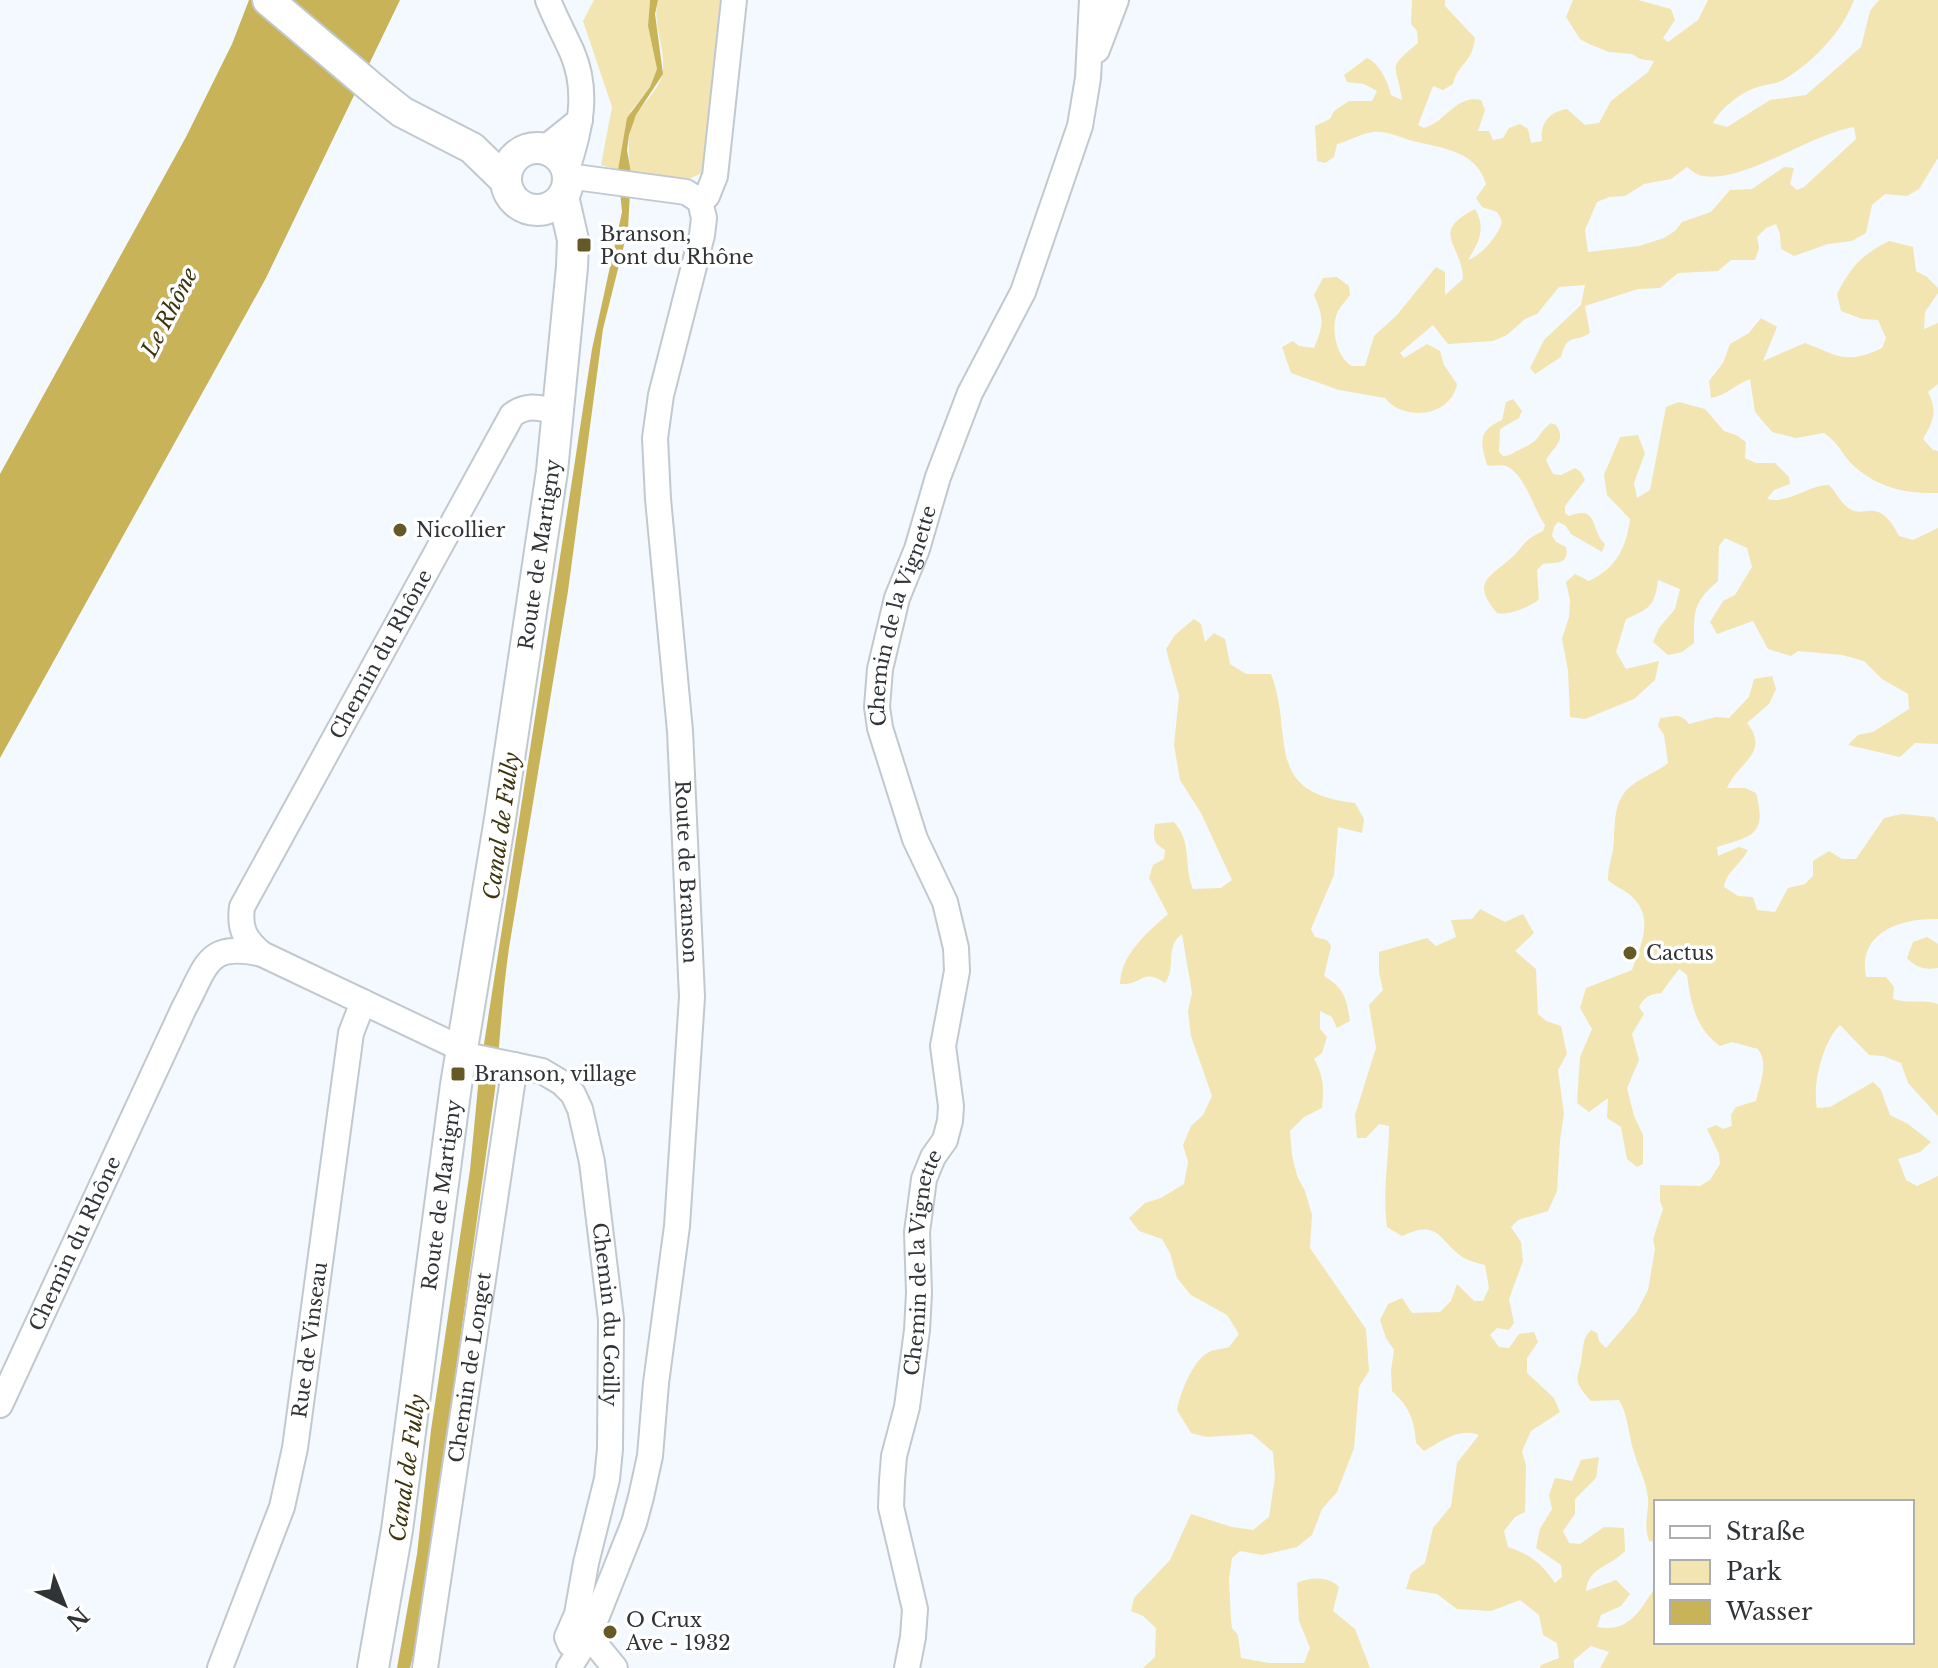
<svg xmlns="http://www.w3.org/2000/svg" width="1938" height="1668" font-family="'Libre Baskerville',serif">
  <style>
    .green { fill: #f2e5b1; fill-rule: evenodd }
    .water { fill: #c8b359 }
    .lines { fill: none; stroke-linecap: round; stroke-linejoin: round }
    .minor-casing { stroke: #c1c9cf; stroke-width: 28 }
    .major-casing { stroke: #c1c9cf; stroke-width: 34 }
    .minor { stroke: #fff; stroke-width: 24 }
    .major { stroke: #fff; stroke-width: 30 }
    .poi-dot { fill: #655926; stroke: #fff; stroke-width: 3 }
    .labels { text-anchor: middle; stroke-width: 7; stroke-linejoin: round; paint-order: stroke }
    .poi-label { font-size: 20px; fill: #313436; stroke: #fff; text-anchor: start }
    .street-label { font-size: 20px; fill: #313436; stroke: #fff }
    .water-label { font-size: 22px; font-style: italic; fill: #3d340d; stroke: #fff }
  </style>
  <rect width="100%" height="100%" fill="#f3f9fe"/>
  <g class="green">
    <polygon points="594,0 650,0 648,26 657,69 650,87 631,111 618,170 601,165 612,107 583,21"/>
    <path d="M658,0H729L708,170L689,179L631,173C628,152 626,131 638,112C647,99 662,86 663,69C665,45 652,24 658,0Z"/>
    <path d="M1412,0H1445V6L1475,38C1472,64 1458,63 1453,84L1443,90L1433,86L1418,125L1424,128C1446,122 1456,94 1481,100L1485,110L1478,131H1489L1493,140L1503,138L1509,128L1520,124L1528,129L1531,143L1542,141C1540,123 1549,112 1567,109L1585,125L1599,123L1611,101L1648,72L1654,61L1640,59L1632,54L1609,52L1589,44L1580,39L1566,17L1573,0H1638L1671,9L1675,20L1663,38L1668,42L1698,20L1708,0H1854C1842,32 1815,60 1785,79C1777,84 1765,84 1755,88C1740,93 1720,109 1713,123L1727,127L1770,100L1806,95L1861,47L1870,11L1879,0H1938V158L1919,189L1907,196L1885,194L1872,205L1866,233L1852,241L1828,244L1794,256L1781,249L1780,234L1776,224L1766,228L1757,237L1759,248L1755,260H1731L1718,271L1678,273L1660,288L1638,289L1585,306L1590,333C1574,344 1568,331 1561,357L1535,374L1530,368L1544,340L1581,305L1585,285L1559,287L1537,314L1525,319L1507,335L1493,341L1448,344L1433,325L1400,353L1404,358L1427,344L1440,351L1444,365L1457,384C1451,417 1404,422 1385,398L1339,390L1291,373L1282,347L1293,341L1299,346L1314,348C1324,325 1324,318 1314,295L1323,278L1337,277L1349,286L1350,295C1347,300 1341,305 1338,311C1330,327 1336,357 1352,366H1365L1374,336L1397,315L1436,267L1445,272V295L1463,279C1463,245 1428,233 1475,209C1487,229 1478,243 1468,260C1482,255 1499,235 1502,221L1497,212L1482,207L1476,198L1486,184C1476,149 1439,148 1409,140C1397,136 1386,131 1373,132C1362,133 1349,141 1337,144L1334,157L1325,163L1317,161L1315,126L1330,119L1334,111L1349,101H1372L1377,91L1364,84L1347,82L1344,75L1367,58C1380,64 1388,82 1391,95L1402,100C1397,63 1385,70 1418,43L1417,31L1411,24ZM1854,127L1856,139L1804,187L1797,190L1790,184L1794,168L1784,167L1752,189L1730,190L1711,212L1682,222L1675,231L1664,238L1639,246L1588,252L1585,230L1597,202L1609,197L1625,196L1644,184L1671,179L1687,167C1692,171 1696,175 1703,176C1744,183 1813,133 1854,127Z"/>
    <path d="M1889,241L1913,247L1916,271L1927,277L1938,288V293L1925,312L1924,329L1938,323V384L1928,392C1938,411 1933,422 1923,439L1933,450L1938,451V493C1907,494 1878,488 1854,466C1841,454 1841,445 1824,433L1796,438L1772,432L1755,412L1750,379C1735,384 1728,395 1711,398L1709,381L1723,363L1730,344L1749,333L1761,318L1777,327L1763,361L1805,343C1839,356 1846,365 1882,348L1886,338L1878,320L1862,319L1841,311L1837,294C1851,267 1861,255 1889,241Z"/>
    <path d="M1513,399L1522,411L1519,418L1500,429L1499,452L1503,456C1512,456 1513,452 1521,449C1543,439 1535,436 1551,423L1556,425C1567,441 1554,446 1546,460L1553,474L1561,475L1575,468L1581,472L1585,480L1565,506V513L1569,516C1599,504 1590,530 1605,544L1602,552L1571,534L1565,525L1558,522L1554,527L1552,536L1556,542L1566,547C1570,566 1555,562 1543,564L1537,570L1539,599C1531,607 1508,616 1497,613C1472,583 1487,579 1510,559C1526,545 1520,542 1543,531L1545,525C1533,508 1525,474 1506,466C1499,464 1494,467 1487,465C1480,441 1478,431 1502,420L1506,402Z"/>
    <path d="M1679,402L1705,409L1724,431L1736,435L1746,442L1745,458L1756,463H1775L1789,477L1790,484L1774,490L1767,499C1787,505 1808,485 1829,485C1835,491 1840,501 1846,506C1864,523 1876,492 1899,536L1913,540L1938,528V744L1915,743L1900,757L1848,745L1858,735L1873,732L1909,709L1908,694L1882,679L1864,661L1842,655L1798,651L1791,656L1768,649L1753,621L1717,634L1710,622L1723,601L1735,595L1752,567L1747,548L1725,538L1719,546L1718,581C1693,603 1694,610 1694,643L1682,652L1668,655L1653,642L1659,628L1675,609L1680,589L1658,580C1655,606 1649,609 1626,619L1616,652L1626,669L1659,661L1655,680L1634,699L1585,719L1570,717L1568,670L1562,639L1569,617L1570,600L1566,582L1575,574L1589,581C1616,568 1626,549 1630,519L1607,495L1604,475L1620,437L1638,435L1645,453L1634,483L1637,498L1650,490L1666,407Z"/>
    <path d="M1194,619L1201,624L1205,642L1214,633L1225,639L1230,664L1246,674H1271C1295,736 1261,793 1355,803L1364,819L1362,833L1338,827L1334,875L1311,929L1315,937L1327,940L1331,946L1324,976C1344,988 1347,999 1350,1021L1337,1028L1332,1017L1320,1011V1029L1327,1037L1322,1053L1314,1059C1324,1076 1324,1089 1322,1108L1304,1117L1290,1131L1292,1155L1297,1176L1305,1191L1312,1215L1310,1248L1366,1329L1369,1371L1359,1387L1354,1448L1337,1492L1322,1509L1312,1535L1297,1547L1262,1555L1240,1551L1232,1558L1229,1579L1231,1620L1232,1628L1238,1635L1241,1658L1269,1663H1304L1310,1648L1299,1621L1297,1583C1310,1577 1328,1576 1339,1587L1333,1611L1355,1629L1370,1668H1143L1155,1657L1156,1628L1143,1616L1131,1611L1134,1598L1170,1560L1191,1514L1232,1527L1253,1530L1269,1517L1275,1477L1273,1452L1252,1434L1207,1437L1191,1433L1177,1410C1180,1393 1193,1360 1209,1352C1214,1349 1224,1349 1229,1347L1239,1334L1227,1315L1191,1295L1177,1278L1170,1253L1162,1239L1139,1231L1129,1218L1145,1203L1161,1198L1184,1184L1188,1162L1183,1145L1191,1126L1203,1115L1212,1096L1191,1036L1188,1011L1192,993L1182,934C1164,947 1177,967 1165,983C1141,967 1143,986 1120,984C1121,954 1147,933 1168,914L1149,878L1153,865L1164,859L1165,850C1153,843 1153,839 1155,824L1174,822C1193,843 1183,866 1193,889L1221,888L1232,880L1201,813L1180,780L1174,745L1179,696L1166,649L1175,635Z"/>
    <path d="M1772,676L1776,689L1769,704L1747,723C1771,753 1737,763 1727,788H1745L1756,793C1767,835 1753,836 1717,847L1718,856L1739,847L1748,850C1741,864 1726,872 1724,887L1738,896L1753,897L1757,910L1775,912L1788,888L1805,884L1813,876V861L1829,851L1842,859H1856L1884,818L1902,814L1934,817L1938,822V919C1901,918 1857,932 1866,977H1886L1894,987L1893,999C1909,1004 1923,999 1938,1004V1116L1908,1083L1901,1063L1883,1056L1869,1055L1840,1025C1823,1041 1812,1085 1817,1108L1830,1107L1873,1082L1881,1090L1890,1115L1908,1124L1931,1142L1920,1152L1898,1159L1906,1180L1917,1186L1938,1176V1668H1600L1609,1652L1591,1646L1574,1660V1668H1540L1541,1665L1559,1658L1557,1643L1543,1635L1539,1615L1520,1600L1491,1611L1457,1609L1437,1594L1406,1589L1411,1573L1425,1563L1433,1528L1451,1506L1457,1463L1479,1435C1460,1427 1441,1441 1424,1451L1416,1443C1415,1421 1409,1406 1392,1391L1391,1371L1394,1350L1386,1338L1380,1320L1388,1304L1402,1298L1412,1313L1440,1312L1451,1301L1457,1284L1474,1301H1483L1489,1288L1485,1265C1477,1263 1468,1261 1461,1256C1438,1239 1439,1219 1402,1236L1387,1227C1382,1191 1389,1162 1389,1126L1379,1124L1366,1138H1357L1355,1115L1376,1048L1369,1005L1383,990L1379,973V952L1427,938L1436,946L1456,937L1451,920L1472,919L1480,909L1505,922L1523,914L1534,933L1515,951L1536,969L1538,1014L1546,1021L1561,1026L1567,1054L1558,1070L1564,1114L1560,1140L1557,1191L1548,1211L1518,1220L1511,1227L1521,1242L1523,1261L1509,1299L1514,1323L1509,1330L1497,1328L1490,1335L1499,1347L1509,1348L1519,1334L1534,1332L1538,1342L1527,1358V1373L1554,1398L1560,1412L1531,1431L1522,1451L1526,1466L1525,1512L1515,1517L1504,1531L1508,1547C1530,1554 1542,1564 1555,1583L1562,1577L1561,1565L1536,1548L1540,1529L1552,1509L1549,1495L1555,1478L1572,1481L1581,1460L1599,1457L1596,1478L1575,1499V1514L1563,1531L1569,1543L1580,1544L1604,1527L1624,1528L1625,1551C1610,1567 1588,1567 1586,1591L1616,1580L1630,1594L1621,1606L1601,1615L1597,1627C1630,1633 1640,1610 1656,1586V1642H1912V1502H1656V1542L1649,1541C1643,1523 1649,1515 1648,1498C1646,1480 1640,1472 1635,1455C1628,1437 1629,1416 1619,1400L1591,1401C1569,1377 1580,1379 1582,1354C1584,1342 1583,1339 1591,1330L1597,1333L1599,1341L1606,1348L1636,1313L1648,1290L1655,1249L1653,1239L1663,1209L1660,1201V1185L1700,1186L1710,1180L1720,1164L1719,1154L1707,1129L1716,1125L1723,1129L1732,1126L1731,1115L1736,1107L1756,1101C1760,1083 1769,1064 1758,1049L1732,1042L1720,1046C1695,1028 1691,1003 1687,975L1679,969L1661,993C1650,994 1644,997 1639,1007L1644,1014L1632,1034L1639,1060L1627,1088L1634,1116L1643,1135V1164L1637,1167L1627,1159L1621,1127L1607,1118L1608,1098L1589,1112L1577,1103L1580,1057L1592,1029L1580,1008L1586,988L1632,970C1641,944 1656,916 1629,894C1623,889 1614,886 1608,880C1608,869 1611,860 1613,850C1616,828 1611,802 1631,786C1642,777 1657,772 1668,763L1664,735L1658,726L1660,718C1675,717 1679,712 1689,724L1716,717L1729,718L1749,697L1754,679Z"/>
    <path d="M1927,937L1938,944V968C1924,970 1917,968 1907,958L1913,942Z"/>
  </g>
  <g class="water">
    <polygon points="249,0 400,0 266,278 0,758 0,474 186,137 232,44"/>
    <path d="M650,0H658L655,14L663,74L636,115L629,135L627,150L631,173L628,229L603,329L568,591L509,948C502,996 500,1042 495,1090L420,1628L410,1668H397L417,1554L431,1430L470,1170L479,1076L573,474L592,349L622,212L618,170L627,118L650,87L657,69L648,26Z"/>
  </g>
  <g class="lines">
    <defs>
      <g id="minor">
        <path d="M548,0C555,18 564,34 572,52C589,91 580,131 567,169"/>
        <polyline points="1097,50 1116,0"/>
        <polyline points="545,148 580,120"/>
        <path id="s1" d="M568,176L686,192L700,201L704,218L702,235L661,395L655,438L658,499L680,731L692,997L677,1226L656,1383L650,1456L641,1497L634,1523L589,1636L569,1668"/>
        <polyline points="700,201 707,196 715,176 734,0"/>
        <path id="s2" d="M462,1049L262,954C245,940 239,929 242,907L512,415C528,403 540,408 559,412"/>
        <path id="s3" d="M461,1054L542,1071L562,1083L573,1094L580,1109L592,1162L611,1319L610,1449L607,1479L586,1563L577,1614L567,1637L570,1644L579,1648"/>
        <path id="s4" d="M0,1405L184,1008C207,966 206,941 262,954"/>
        <polyline points="589,1636 615,1668"/>
        <path id="s5" d="M220,1668L282,1507L295,1448L351,1033L363,1002"/>
        <path id="s6" d="M425,1668L515,1065"/>
        <path id="s7" d="M907,1668L913,1637L915,1609L891,1507L892,1481L894,1456L907,1407L917,1330L919,1293L917,1232L924,1179L933,1157L945,1140L950,1121L951,1106L943,1046L957,971L956,948L945,902L915,839L880,728L877,707L880,669L897,598L917,549L938,477L970,393L1023,292L1080,126L1088,78L1092,0"/>
      </g>
      <g id="major">
        <polyline points="268,0 378,93 402,112 472,148 506,181"/>
        <circle cx="537" cy="179" r="31"/>
        <path id="s8" d="M373,1668L397,1530L456,1085L500,819L552,471L572,267L573,240L563,196"/>
      </g>
    </defs>
    <use href="#minor" class="minor-casing"/>
    <use href="#major" class="major-casing"/>
    <use href="#minor" class="minor"/>
    <use href="#major" class="major"/>
  </g>
  <g class="poi-dot">
    <rect x="576" y="237" width="16" height="16" rx="4"/>
    <circle cx="400" cy="530" r="8"/>
    <circle cx="1630" cy="953" r="8"/>
    <rect x="450" y="1066" width="16" height="16" rx="4"/>
    <circle cx="610" cy="1632" r="8"/>
  </g>
  <g class="labels">
    <g class="poi-label">
      <text x="600" y="241">Branson,<tspan x="600" dy="23">Pont du Rhône</tspan></text>
      <text x="416" y="537">Nicollier</text>
      <text x="1646" y="960">Cactus</text>
      <text x="474" y="1081">Branson, village</text>
      <text x="626" y="1627">O Crux<tspan x="626" dy="23">Ave - 1932</tspan></text>
    </g>
    <g class="street-label">
      <text dy="7" stroke="none"><textPath href="#s8" startOffset="1126">Route de Martigny</textPath></text>
      <text dy="7" stroke="none"><textPath href="#s7" startOffset="1084">Chemin de la Vignette</textPath></text>
      <text dy="7" stroke="none"><textPath href="#s2" startOffset="564">Chemin du Rhône</textPath></text>
      <text dy="7" stroke="none"><textPath href="#s1" startOffset="814">Route de Branson</textPath></text>
      <text dy="7" stroke="none"><textPath href="#s8" startOffset="478">Route de Martigny</textPath></text>
      <text dy="7" stroke="none"><textPath href="#s4" startOffset="178">Chemin du Rhône</textPath></text>
      <text dy="7" stroke="none"><textPath href="#s7" startOffset="412">Chemin de la Vignette</textPath></text>
      <text dy="7" stroke="none"><textPath href="#s3" startOffset="346">Chemin du Goilly</textPath></text>
      <text dy="7" stroke="none"><textPath href="#s5" startOffset="342">Rue de Vinseau</textPath></text>
      <text dy="7" stroke="none"><textPath href="#s6" startOffset="304">Chemin de Longet</textPath></text>
    </g>
    <g class="water-label">
      <text transform="translate(169 312) rotate(-63)" y="8">Le Rhône</text>
      <text transform="translate(501 826) rotate(-82)" y="8">Canal de Fully</text>
      <text transform="translate(407 1468) rotate(-82)" y="8">Canal de Fully</text>
    </g>
  </g>
  <rect x="1654" y="1500" width="260" height="144" fill="#ffffff" stroke="#adaeaf" stroke-width="2"/>
  <rect x="1670" y="1526" width="40" height="12" fill="#ffffff" stroke="#adaeaf" stroke-width="2"/>
  <text x="1726" y="1540" font-size="24" fill="#313436">Straße</text>
  <rect x="1670" y="1560" width="40" height="24" fill="#f2e5b1" stroke="#adaeaf" stroke-width="2"/>
  <text x="1726" y="1580" font-size="24" fill="#313436">Park</text>
  <rect x="1670" y="1600" width="40" height="24" fill="#c8b359" stroke="#adaeaf" stroke-width="2"/>
  <text x="1726" y="1620" font-size="24" fill="#313436">Wasser</text>
  <g transform="translate(64 1604) rotate(137)" stroke="#ffffff" stroke-width="6" paint-order="stroke">
  <path d="M0-6L14 30L0 20L-14 30Z" fill="#313436"/>
  <text y="-12" font-size="22" font-weight="bold" text-anchor="middle" fill="#313436">N</text>
  </g>
</svg>
